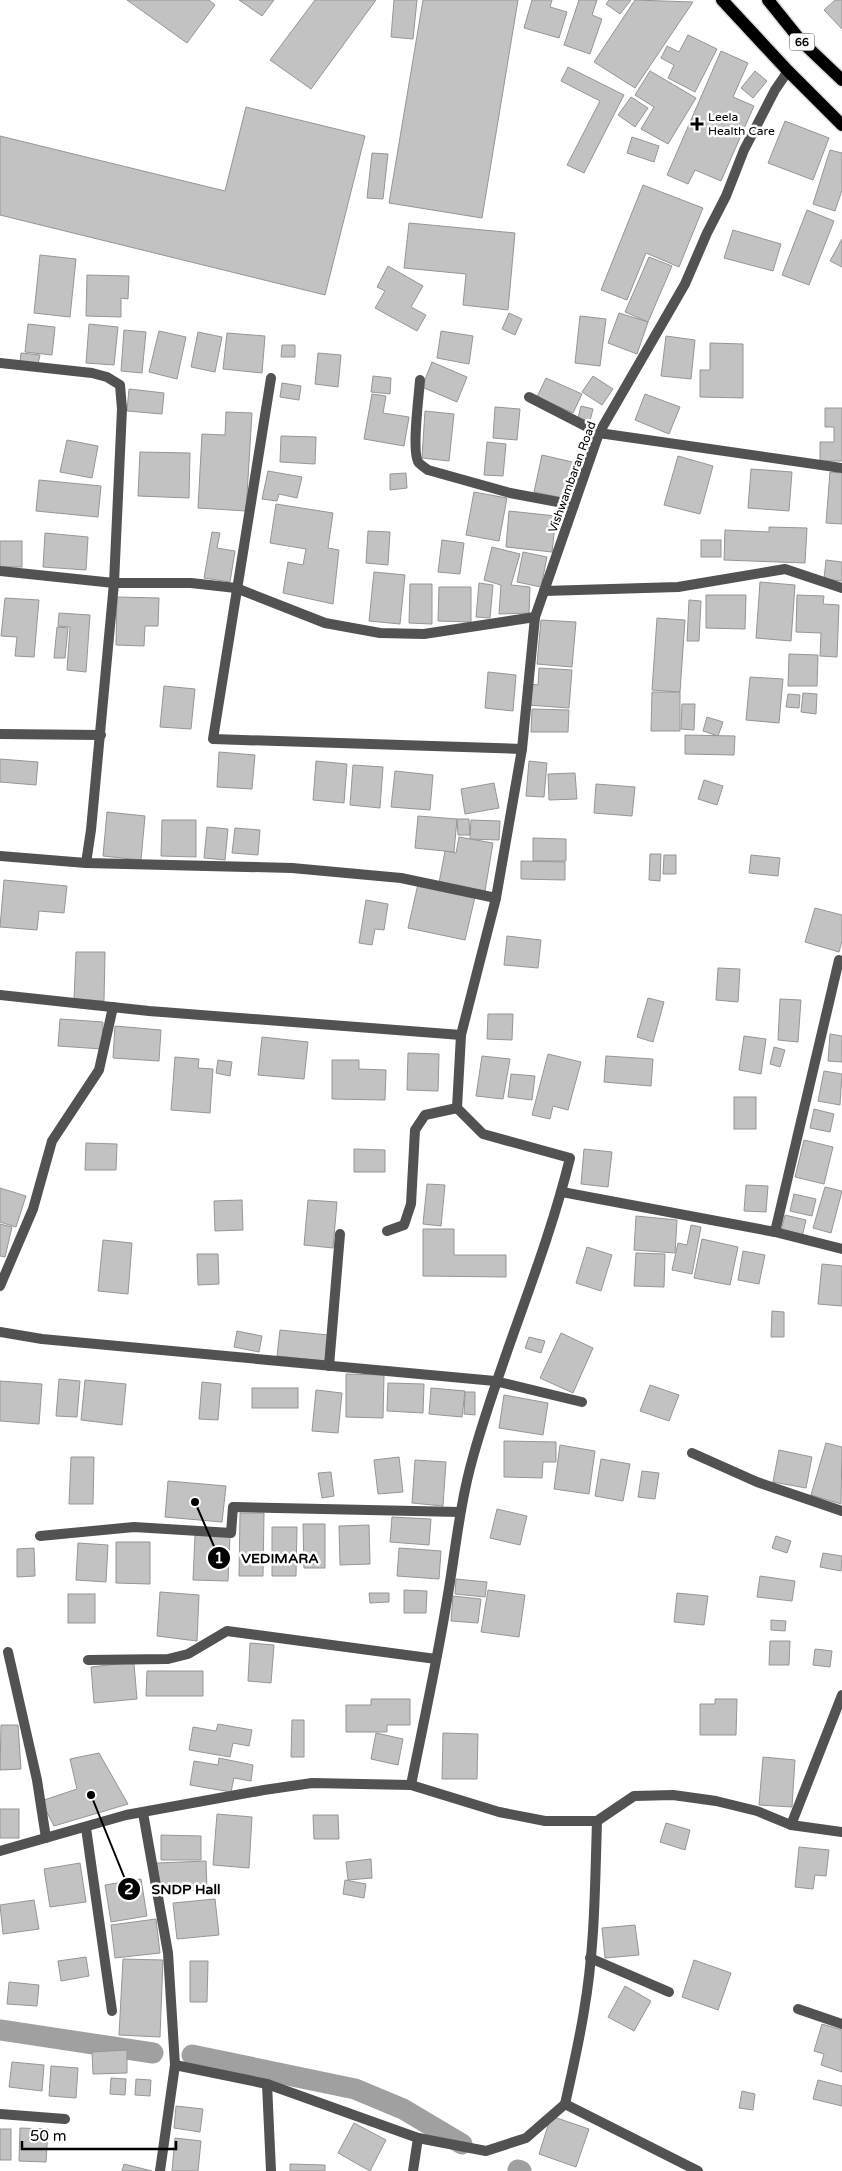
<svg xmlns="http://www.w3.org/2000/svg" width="842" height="2171" font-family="'Varela Round',sans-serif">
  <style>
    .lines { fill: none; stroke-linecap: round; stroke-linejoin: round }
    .canal { stroke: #a0a0a0; stroke-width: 21 }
    .building { fill: #c2c2c2; stroke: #969696 }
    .primary-casing { stroke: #dbdbdb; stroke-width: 15 }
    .minor { stroke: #525252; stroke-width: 10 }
    .primary { stroke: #000; stroke-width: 12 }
    .poi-dot { fill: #000; stroke: #fff; stroke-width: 2 }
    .labels { text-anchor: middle; stroke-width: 5; stroke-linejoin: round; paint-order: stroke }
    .shield { fill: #fff; stroke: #4c4c4c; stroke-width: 1 }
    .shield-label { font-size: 11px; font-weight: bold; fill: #000 }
    .poi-label { font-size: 12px; fill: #000; stroke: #fff; text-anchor: start }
    .street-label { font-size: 12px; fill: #000; stroke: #fff }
    .leader { fill: none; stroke: #000; stroke-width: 2 }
    .callout-dot { fill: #000; stroke: #fff; stroke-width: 2 }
    .mark-label { font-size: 15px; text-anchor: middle; font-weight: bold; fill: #fff }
    .callout-label { font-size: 14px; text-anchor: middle; font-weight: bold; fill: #000; stroke: #fff; stroke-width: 5; stroke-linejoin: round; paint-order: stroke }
  </style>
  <rect width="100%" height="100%" fill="#fff"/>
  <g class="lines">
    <g class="canal">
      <polyline points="0,2030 153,2053"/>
      <polyline points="192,2055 355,2089 403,2109 462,2144"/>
      <polyline points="518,2170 521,2171"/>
    </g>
  </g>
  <g class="building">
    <polygon points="127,0 209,0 215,5 187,43"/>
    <polygon points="239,0 274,0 262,16"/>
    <polygon points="315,0 376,0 311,89 270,60"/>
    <polygon points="394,0 417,0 413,39 391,37"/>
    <polygon points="423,0 518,0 482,218 389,203"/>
    <polygon points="532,0 552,0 550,7 567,12 559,38 524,28"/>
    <polygon points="579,0 597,0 592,15 602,19 590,54 564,45"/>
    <polygon points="609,0 631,0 620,14 606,4"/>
    <polygon points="635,0 693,2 635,88 594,62"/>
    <polygon points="835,0 842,0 842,29 824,10"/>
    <polygon points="688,35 717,49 695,92 668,78 674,65 661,58 667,46 679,52"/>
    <polygon points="721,51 748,63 733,97 754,106 721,181 695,170 688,184 667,175"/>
    <polygon points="568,67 624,95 584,173 567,165 600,101 561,81"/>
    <polygon points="650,71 696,98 668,144 641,129 654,107 635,95"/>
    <polygon points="755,71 767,81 753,98 741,88"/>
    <polygon points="631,97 648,108 635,127 618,115"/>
    <polygon points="246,107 365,136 325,295 0,215 0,136 225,191"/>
    <polygon points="785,121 829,138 813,180 768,163"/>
    <polygon points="632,137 659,146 654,162 627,153"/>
    <polygon points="830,150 842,153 842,190 835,211 813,204"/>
    <polygon points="372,153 388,154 383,199 367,198"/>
    <polygon points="643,185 703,208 679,267 646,253 627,300 601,290"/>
    <polygon points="807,210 834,221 809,285 782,275"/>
    <polygon points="409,223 515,233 508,310 463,305 466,274 404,268"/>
    <polygon points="733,230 781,244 773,271 724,258"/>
    <polygon points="842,239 842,267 830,261"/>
    <polygon points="40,255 76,259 70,317 34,313"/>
    <polygon points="649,257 672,266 648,322 625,312"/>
    <polygon points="388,266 423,286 411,307 426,315 417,331 375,308 385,291 377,287"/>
    <polygon points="87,275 129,276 128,299 121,298 121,317 86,316"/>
    <polygon points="509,313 522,319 515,335 502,329"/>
    <polygon points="619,313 648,322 637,354 608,343"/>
    <polygon points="580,316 606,319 600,366 575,363"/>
    <polygon points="28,324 55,327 52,355 25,352"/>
    <polygon points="89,324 118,327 114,365 86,363"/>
    <polygon points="124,330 146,332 142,373 121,371"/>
    <polygon points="159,331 186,337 177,379 149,372"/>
    <polygon points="441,331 473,336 469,364 437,358"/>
    <polygon points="198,332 222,337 215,372 191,367"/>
    <polygon points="227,333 265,336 262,373 223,369"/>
    <polygon points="666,336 695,340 691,379 661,376"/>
    <polygon points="710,343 743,344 743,398 700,397 700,370 710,370"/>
    <polygon points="282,345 295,345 295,357 281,357"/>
    <polygon points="21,353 40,355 38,364 20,362"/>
    <polygon points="318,353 341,355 338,387 315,384"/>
    <polygon points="432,362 467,377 457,402 422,387"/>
    <polygon points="373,376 391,378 390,394 371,392"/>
    <polygon points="593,376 613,389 602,405 582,392"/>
    <polygon points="546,378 582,394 573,413 537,397"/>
    <polygon points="282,383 301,386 299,400 280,397"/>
    <polygon points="129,389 164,393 162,414 127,411"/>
    <polygon points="372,394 386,396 383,413 409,417 404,446 364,439"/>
    <polygon points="645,394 680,407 669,434 635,420"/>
    <polygon points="581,406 593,409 590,421 578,418"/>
    <polygon points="495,407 520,409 517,440 493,438"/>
    <polygon points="825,408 842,408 842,461 820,461 820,442 834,442 834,427 825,427"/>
    <polygon points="425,411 454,414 449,461 422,458"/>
    <polygon points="226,412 252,413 246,511 198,508 202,434 225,435"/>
    <polygon points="281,436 316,437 315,464 280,462"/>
    <polygon points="67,440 98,446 92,478 60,472"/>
    <polygon points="487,442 506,444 503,476 484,475"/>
    <polygon points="140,452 190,453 189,498 138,496"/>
    <polygon points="542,455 581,464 573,500 534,492"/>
    <polygon points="678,456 713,466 700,514 664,505"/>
    <polygon points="751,469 792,472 789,511 748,508"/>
    <polygon points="268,471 302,477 297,498 279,494 277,501 262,499"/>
    <polygon points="830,472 842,473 842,524 826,523"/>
    <polygon points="406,473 407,488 390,490 390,474"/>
    <polygon points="39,480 101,486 98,517 36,511"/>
    <polygon points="474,492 507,498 499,541 466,535"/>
    <polygon points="276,504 333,513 328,548 339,550 333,604 283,593 288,562 303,565 306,549 270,543"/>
    <polygon points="509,511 556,516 552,552 506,547"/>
    <polygon points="769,527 807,528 805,563 724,560 725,530 769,532"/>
    <polygon points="368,531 390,532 388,565 366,563"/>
    <polygon points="212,532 220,533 217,548 235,551 230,582 204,578"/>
    <polygon points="45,533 88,537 86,570 43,567"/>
    <polygon points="442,540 464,543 460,574 438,572"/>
    <rect x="701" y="540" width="20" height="17"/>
    <rect x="0" y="541" width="22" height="26"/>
    <polygon points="492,547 520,554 511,585 530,587 529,613 499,614 501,585 484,580"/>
    <polygon points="523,552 547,557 541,587 517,582"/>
    <polygon points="826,560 842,562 842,581 824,579"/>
    <polygon points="374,572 405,575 400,624 369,621"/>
    <polygon points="760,582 795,585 791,641 756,638"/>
    <polygon points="479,583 493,585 490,618 476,617"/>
    <polygon points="410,584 432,584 432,624 409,623"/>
    <polygon points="439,587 471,587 471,622 438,621"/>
    <polygon points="706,595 746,595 745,629 706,628"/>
    <polygon points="797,595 824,596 823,604 839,605 837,657 820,656 821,633 796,632"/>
    <polygon points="117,597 159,598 158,626 145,626 144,646 116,645"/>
    <polygon points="5,598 39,600 34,657 15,656 17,637 1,636"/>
    <polygon points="689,600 701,601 699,641 687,641"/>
    <polygon points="59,613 90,615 86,672 67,670 70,627 58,626"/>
    <polygon points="657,618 685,620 680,692 652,690"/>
    <polygon points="541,620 576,622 572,667 537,664"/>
    <polygon points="57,627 68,628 65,658 54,658"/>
    <polygon points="789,654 818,655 817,686 788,686"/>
    <polygon points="539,668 572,670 569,708 528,705 530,684 538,685"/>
    <polygon points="488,672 516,675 513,711 485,708"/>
    <polygon points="750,677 783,679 779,723 746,720"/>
    <polygon points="164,686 195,689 191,729 160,727"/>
    <polygon points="652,692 680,692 680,731 651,731"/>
    <polygon points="803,693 817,694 816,714 801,712"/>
    <polygon points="788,694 800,695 799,708 786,707"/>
    <polygon points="682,704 695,704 694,730 681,729"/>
    <polygon points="532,709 569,710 568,732 531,732"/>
    <polygon points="707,717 723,722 718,736 703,731"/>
    <polygon points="685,735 735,736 734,755 685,754"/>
    <polygon points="219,752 255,755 252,789 217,787"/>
    <polygon points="0,759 38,762 36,785 0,782"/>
    <polygon points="316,761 347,764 344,803 313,800"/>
    <polygon points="529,761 547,763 544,797 526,796"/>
    <polygon points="353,765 383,767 380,808 350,805"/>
    <polygon points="395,771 433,775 430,810 391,807"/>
    <polygon points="575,773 577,799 549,800 548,774"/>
    <polygon points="704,780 723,786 717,805 698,799"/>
    <polygon points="494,783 499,808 465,814 461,789"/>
    <polygon points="596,784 635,787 632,816 594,813"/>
    <polygon points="107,812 145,816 141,860 103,856"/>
    <polygon points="418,816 457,819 454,852 415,848"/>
    <polygon points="457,819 469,819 470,835 458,835"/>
    <polygon points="162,820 196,820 196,857 161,856"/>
    <polygon points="471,820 500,821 499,840 470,839"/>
    <polygon points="207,827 228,829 225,860 204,858"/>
    <polygon points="235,828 260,830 258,855 232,853"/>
    <polygon points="459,837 493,843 485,891 439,883 445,851 456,853"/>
    <polygon points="533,838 566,839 566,861 533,861"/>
    <polygon points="650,854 661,854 660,881 649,880"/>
    <polygon points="664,855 676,855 676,874 663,874"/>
    <polygon points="751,855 780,858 778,876 749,873"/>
    <polygon points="521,861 565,862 565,880 521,879"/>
    <polygon points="4,880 67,886 64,913 39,911 37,930 0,927"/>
    <polygon points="418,884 475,897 465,940 408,928"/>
    <polygon points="366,900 388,904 384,930 375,929 372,945 359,943"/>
    <polygon points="815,908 842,915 842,941 839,952 805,942"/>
    <polygon points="507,936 541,940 538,968 504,965"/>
    <polygon points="76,952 105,952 104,1001 74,999"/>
    <polygon points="718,968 740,969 738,1002 716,1000"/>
    <polygon points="648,998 664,1002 653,1042 637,1037"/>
    <polygon points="780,999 801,1000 798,1042 778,1040"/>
    <polygon points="488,1014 513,1014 512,1040 487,1039"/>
    <polygon points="60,1019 103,1022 102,1049 58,1046"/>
    <polygon points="115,1026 161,1030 159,1061 113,1058"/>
    <polygon points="830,1034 842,1036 842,1062 828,1061"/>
    <polygon points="744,1036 766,1039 761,1074 739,1070"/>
    <polygon points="262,1037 308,1042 304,1079 258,1075"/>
    <polygon points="774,1047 785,1050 780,1067 770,1064"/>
    <polygon points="408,1053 439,1054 438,1091 407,1090"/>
    <polygon points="548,1054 581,1062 568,1110 553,1106 550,1119 532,1115"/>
    <polygon points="482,1056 510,1059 503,1099 476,1096"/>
    <polygon points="606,1056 653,1059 651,1086 604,1082"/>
    <polygon points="175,1057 199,1059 198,1068 213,1069 210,1113 171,1110"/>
    <polygon points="218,1060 232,1062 230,1076 216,1073"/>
    <polygon points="332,1060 359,1060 359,1069 386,1070 385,1100 332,1099"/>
    <polygon points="824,1071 842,1074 840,1105 818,1101"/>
    <polygon points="511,1074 535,1076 532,1100 508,1097"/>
    <rect x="734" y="1097" width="22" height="32"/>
    <polygon points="814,1109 834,1114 830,1132 810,1128"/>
    <polygon points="804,1140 833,1147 824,1184 795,1177"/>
    <polygon points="86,1143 117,1144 116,1170 85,1170"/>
    <polygon points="354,1149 385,1150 385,1172 354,1172"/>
    <polygon points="584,1149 612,1152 608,1187 581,1184"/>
    <polygon points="427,1184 445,1185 441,1226 423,1224"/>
    <polygon points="746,1185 768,1186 766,1212 744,1211"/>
    <polygon points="825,1187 842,1191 831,1233 813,1228"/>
    <polygon points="0,1188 26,1196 16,1227 0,1222"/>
    <polygon points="794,1194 816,1199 812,1216 790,1211"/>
    <polygon points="242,1200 243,1230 215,1231 214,1201"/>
    <polygon points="308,1200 337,1202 333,1248 304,1245"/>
    <polygon points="785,1215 806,1220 802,1237 781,1231"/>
    <polygon points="636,1216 677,1220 675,1253 634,1250"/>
    <polygon points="0,1224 12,1227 5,1257 0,1256"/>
    <polygon points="691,1225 701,1227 692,1274 672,1270 678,1243 687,1245"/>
    <polygon points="423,1229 454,1229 454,1255 506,1255 506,1277 423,1276"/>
    <polygon points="702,1239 738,1247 730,1285 694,1278"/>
    <polygon points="103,1240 132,1243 128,1294 98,1291"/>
    <polygon points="587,1247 612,1255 601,1291 576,1283"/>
    <polygon points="743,1251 765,1255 759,1284 738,1280"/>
    <polygon points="636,1253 665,1254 664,1287 634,1286"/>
    <polygon points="197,1254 218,1254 219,1284 198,1285"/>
    <polygon points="822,1264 842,1266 842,1306 818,1304"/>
    <polygon points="772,1311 784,1312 784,1337 771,1337"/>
    <polygon points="280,1330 328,1335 325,1361 277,1356"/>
    <polygon points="237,1331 262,1336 259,1352 234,1347"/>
    <polygon points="561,1333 593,1348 573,1393 540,1378"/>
    <polygon points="529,1337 545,1341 541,1353 525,1348"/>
    <polygon points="346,1374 384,1375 383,1418 346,1417"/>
    <polygon points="59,1379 80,1381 77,1417 56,1416"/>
    <polygon points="85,1380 126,1384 122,1425 81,1420"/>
    <polygon points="0,1381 42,1384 39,1424 0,1421"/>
    <polygon points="202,1382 221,1384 218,1420 199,1419"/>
    <polygon points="388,1383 424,1384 423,1413 387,1411"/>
    <polygon points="650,1385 679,1395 669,1421 640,1411"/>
    <rect x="252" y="1388" width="46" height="20"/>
    <polygon points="431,1388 465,1391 462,1417 429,1414"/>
    <polygon points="316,1390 342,1393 338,1433 312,1431"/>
    <polygon points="465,1392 475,1392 475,1415 464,1414"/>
    <polygon points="504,1395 548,1403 543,1435 499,1428"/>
    <polygon points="504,1441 556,1442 556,1462 543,1462 542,1478 504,1477"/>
    <polygon points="826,1443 842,1447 841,1504 811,1495"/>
    <polygon points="560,1445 595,1451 589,1494 554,1489"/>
    <polygon points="779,1450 812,1457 806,1488 773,1482"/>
    <polygon points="71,1457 94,1457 93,1504 69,1504"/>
    <polygon points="399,1457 403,1492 378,1494 374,1460"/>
    <polygon points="601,1459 630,1464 623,1501 595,1496"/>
    <polygon points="415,1460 446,1462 443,1506 412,1503"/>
    <polygon points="642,1471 659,1473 655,1499 638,1497"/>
    <polygon points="331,1472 334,1496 322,1498 318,1473"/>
    <polygon points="168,1481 226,1486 222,1522 165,1517"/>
    <polygon points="497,1509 527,1516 520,1545 490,1538"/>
    <polygon points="240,1513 264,1513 263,1576 239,1576"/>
    <polygon points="392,1517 431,1519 429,1545 390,1542"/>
    <polygon points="303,1524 325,1524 325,1568 304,1568"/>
    <polygon points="369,1525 370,1564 340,1565 339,1526"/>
    <polygon points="272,1527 297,1527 296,1576 272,1576"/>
    <polygon points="195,1535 230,1536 228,1581 193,1580"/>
    <polygon points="776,1536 791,1541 787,1553 772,1548"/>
    <polygon points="116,1542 150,1542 150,1584 116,1583"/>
    <polygon points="78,1543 108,1545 106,1582 76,1580"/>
    <polygon points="34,1548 35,1576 17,1577 17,1549"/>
    <polygon points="399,1548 441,1551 439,1579 397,1576"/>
    <polygon points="823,1553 842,1556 841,1571 820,1567"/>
    <polygon points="760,1576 795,1581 792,1601 757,1597"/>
    <polygon points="456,1579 487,1582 485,1597 455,1594"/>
    <polygon points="404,1590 427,1591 426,1613 404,1613"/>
    <polygon points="488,1590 525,1595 519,1637 481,1632"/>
    <polygon points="160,1592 199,1595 197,1641 157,1636"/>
    <polygon points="369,1593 389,1593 389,1602 370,1603"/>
    <polygon points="677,1593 708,1596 704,1625 674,1622"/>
    <rect x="68" y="1594" width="27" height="29"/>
    <polygon points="453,1596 481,1599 478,1623 451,1621"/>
    <polygon points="771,1620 786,1621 785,1631 771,1630"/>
    <polygon points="770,1641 790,1641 789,1665 769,1665"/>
    <polygon points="250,1643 274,1645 271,1683 248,1681"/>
    <polygon points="815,1649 832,1651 830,1667 813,1665"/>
    <polygon points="126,1663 134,1664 137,1699 94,1703 91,1667"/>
    <polygon points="147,1671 203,1671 203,1696 146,1696"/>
    <polygon points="371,1699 410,1699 410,1725 387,1725 387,1732 346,1732 346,1705 371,1705"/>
    <polygon points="715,1699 737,1699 736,1735 700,1735 700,1704 715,1704"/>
    <polygon points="292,1720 304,1720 304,1757 291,1757"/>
    <polygon points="218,1724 252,1730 249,1746 233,1743 230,1757 189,1750 193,1727 216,1731"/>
    <polygon points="1,1725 18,1725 21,1769 0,1770"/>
    <polygon points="376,1733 403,1739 398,1765 371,1759"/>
    <polygon points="443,1733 478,1734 477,1779 442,1779"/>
    <polygon points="99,1753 128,1804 54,1826 41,1801 77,1789 70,1759"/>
    <polygon points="763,1757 795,1760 792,1807 759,1805"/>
    <polygon points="219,1758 253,1765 251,1781 234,1778 231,1792 190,1785 194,1761 218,1765"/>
    <rect x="0" y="1809" width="19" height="29"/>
    <polygon points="217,1814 252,1817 249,1868 213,1865"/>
    <polygon points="313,1815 338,1815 339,1839 314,1839"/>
    <polygon points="666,1823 690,1830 685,1850 660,1842"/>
    <polygon points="161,1835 201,1836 201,1860 161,1860"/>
    <polygon points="799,1847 829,1850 826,1876 815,1875 813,1889 795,1887"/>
    <polygon points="371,1859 372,1878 348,1880 346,1862"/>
    <polygon points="206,1861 207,1890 159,1892 157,1863"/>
    <polygon points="80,1863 86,1902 50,1907 44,1869"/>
    <polygon points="141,1879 147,1916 111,1922 105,1885"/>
    <polygon points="345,1880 366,1884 364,1898 343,1894"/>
    <polygon points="215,1899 219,1935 177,1939 173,1903"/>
    <polygon points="34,1900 39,1929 3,1934 0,1905"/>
    <polygon points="156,1919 160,1953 115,1958 111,1925"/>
    <polygon points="635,1925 639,1955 605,1958 602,1928"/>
    <polygon points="86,1957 89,1976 61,1981 58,1961"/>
    <polygon points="123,1959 163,1960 160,2037 119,2035"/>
    <polygon points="694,1960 731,1973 718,2010 682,1997"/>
    <polygon points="190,1961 208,1961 207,2002 190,2002"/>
    <polygon points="9,1982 39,1985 37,2006 7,2004"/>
    <polygon points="625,1986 651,2001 634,2031 608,2017"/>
    <polygon points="822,2024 842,2030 842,2072 821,2065 824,2054 814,2051"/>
    <polygon points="127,2050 127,2073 93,2074 92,2052"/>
    <polygon points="12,2062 44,2065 42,2091 9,2087"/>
    <polygon points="51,2066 78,2068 76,2098 49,2096"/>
    <polygon points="111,2078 126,2079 125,2095 110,2094"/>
    <polygon points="136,2079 151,2080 150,2096 135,2095"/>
    <polygon points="818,2080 842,2086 842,2106 813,2099"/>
    <polygon points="742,2091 755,2094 753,2110 739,2108"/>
    <polygon points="176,2106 203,2109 200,2132 174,2128"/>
    <polygon points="551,2116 589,2129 576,2167 539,2154"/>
    <polygon points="354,2123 386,2140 370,2171 338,2153"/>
    <polygon points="20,2128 48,2129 46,2162 19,2161"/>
    <rect x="0" y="2129" width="11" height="31"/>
    <polygon points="175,2138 201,2141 198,2171 172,2171"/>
    <polygon points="124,2164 152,2171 122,2171"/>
    <polygon points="290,2164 325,2165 325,2171 290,2171"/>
  </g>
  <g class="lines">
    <defs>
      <g id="primary">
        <polyline points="722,0 788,71 842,125"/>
        <polyline points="768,0 801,41 842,80"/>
      </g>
    </defs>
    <use href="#primary" class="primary-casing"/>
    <g class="minor">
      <polyline points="0,363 92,373 107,377 120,385 122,409 114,583 0,571"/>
      <polyline points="271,378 213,739 522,749"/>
      <path d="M420,380C419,396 411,454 419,463C421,465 425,468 428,470L510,493L574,505"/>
      <polyline points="529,397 599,433 842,468"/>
      <polyline points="544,591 678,587 785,569 842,588"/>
      <polyline points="0,734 101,735"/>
      <polyline points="0,856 86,863 292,868 401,878 496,898"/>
      <polyline points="86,863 91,830 114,583 191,583 236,588 325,623 380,633 424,634 535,617"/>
      <polyline points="0,995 149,1011 461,1035"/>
      <polyline points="562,1192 775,1232 842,1249"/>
      <polyline points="387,1231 404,1225 411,1204 415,1130 425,1115 457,1108"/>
      <polyline points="775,1232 839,960"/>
      <polyline points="0,1286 33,1209 52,1141 99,1070 113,1007"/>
      <polyline points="0,1332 42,1339 495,1381 582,1402"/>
      <polyline points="329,1366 340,1234"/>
      <polyline points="692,1453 757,1482 842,1511"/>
      <polyline points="40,1536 134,1527 231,1533 233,1507 460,1512"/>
      <polyline points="8,1652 37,1780 46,1838"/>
      <polyline points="88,1660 168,1659 188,1654 227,1631 436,1659"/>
      <polyline points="411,1785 499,1812 545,1821 597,1821 634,1796 673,1795 716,1801 757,1811 791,1825 842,1832"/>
      <polyline points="143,1813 168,1953 175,2065 160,2171"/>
      <path d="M597,1821C595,1884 595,1948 584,2011C579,2042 572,2073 565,2104L698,2171"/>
      <polyline points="791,1825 842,1695"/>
      <polyline points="86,1828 112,2011"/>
      <path d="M0,1851L126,1815L264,1790L312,1783L411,1785C423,1725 436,1666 446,1606C455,1556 459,1506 473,1457C501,1356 545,1260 570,1158L483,1134L457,1108L461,1035L496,898L522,749L535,617L599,433L685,284L707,233L726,196L744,150L775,90L788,71"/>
      <polyline points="590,1958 669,1992"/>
      <polyline points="798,2009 842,2024"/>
      <polyline points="175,2065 267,2084 418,2138"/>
      <polyline points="267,2084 271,2171"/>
      <polyline points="0,2114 65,2119"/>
      <polyline points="413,2171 418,2138 486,2151 526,2138 565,2104"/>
    </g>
    <use href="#primary" class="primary"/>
  </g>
  <path class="poi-dot" d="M694.5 116.5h5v5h5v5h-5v5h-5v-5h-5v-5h5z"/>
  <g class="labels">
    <rect class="shield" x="789.5" y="33.5" width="25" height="17" rx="4"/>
    <g class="shield-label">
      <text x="802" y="46">66</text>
    </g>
    <g class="poi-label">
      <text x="708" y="121">Leela<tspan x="708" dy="14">Health Care</tspan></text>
    </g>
    <g class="street-label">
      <text transform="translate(572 477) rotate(-70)" y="4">Vishwambaran Road</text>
    </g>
  </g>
  <path class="leader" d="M195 1502L219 1558M91 1795L129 1889"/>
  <g class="callout-dot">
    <circle cx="195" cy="1502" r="5"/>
    <circle cx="91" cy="1795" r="5"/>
    <circle cx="219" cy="1558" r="12"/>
    <circle cx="129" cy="1889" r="12"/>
  </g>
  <g class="mark-label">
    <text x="219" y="1563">1</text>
    <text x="129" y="1894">2</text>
  </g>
  <g class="callout-label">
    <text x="280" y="1563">VEDIMARA</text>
    <text x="186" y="1894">SNDP Hall</text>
  </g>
  <path d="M22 2141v8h154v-8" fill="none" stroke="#000000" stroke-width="2.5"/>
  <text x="30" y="2141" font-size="15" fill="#000000" stroke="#ffffff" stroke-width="4" paint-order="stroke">50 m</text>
</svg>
